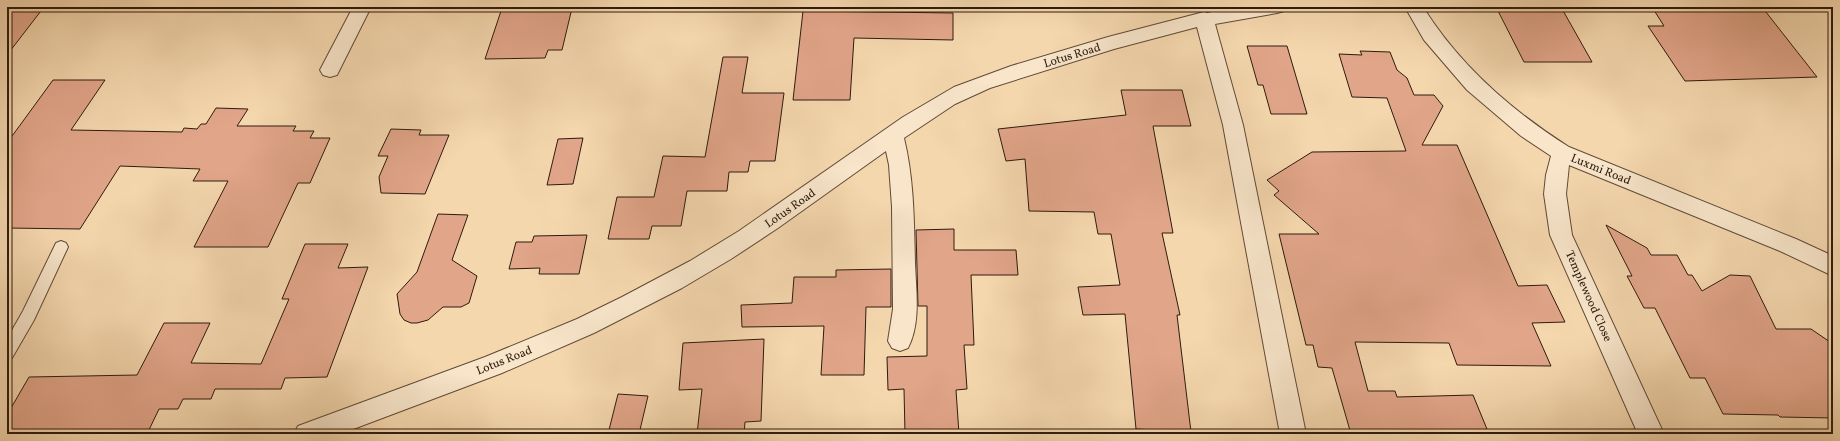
<svg xmlns="http://www.w3.org/2000/svg" width="1840" height="441" font-family="Vollkorn,serif">
  <style>
    .building { fill: #e1a589; stroke: #2e1b0e }
    .lines { fill: none; stroke-linecap: round; stroke-linejoin: round }
    .lane-casing { stroke: #604a36; stroke-width: 2 }
    .street-casing { stroke: #604a36; stroke-width: 2 }
    .lane { fill: #f8e5ca; fill-rule: evenodd }
    .street { fill: #f8e5ca; fill-rule: evenodd }
    .labels { text-anchor: middle; stroke-width: 3.5; stroke-linejoin: round; paint-order: stroke }
    .street-label { font-size: 12px; fill: #2e1b0e; stroke: #f8e5ca }
  </style>
  <rect width="100%" height="100%" fill="#f5d7ae"/>
  <filter id="stains"><feTurbulence type="fractalNoise" baseFrequency=".005" numOctaves="4"/><feColorMatrix values="0 0 0 0 .2 0 0 0 0 .09 0 0 0 0 .02 0 0 0 .5 -.17"/></filter>
  <radialGradient id="worn" r=".72"><stop offset=".6" stop-color="#630" stop-opacity="0"/><stop offset="1" stop-color="#630" stop-opacity=".3"/></radialGradient>
  <g class="building">
    <polygon points="7,7 44,7 7,55"/>
    <polygon points="1496,7 1561,7 1592,62 1524,62"/>
    <polygon points="1652,7 1762,7 1817,77 1685,81 1648,26 1664,26"/>
    <polygon points="502,8 572,8 562,50 548,50 545,58 485,59"/>
    <polygon points="803,11 953,13 953,40 854,38 850,100 793,100"/>
    <polygon points="1247,46 1287,46 1307,114 1271,114 1263,85 1258,85"/>
    <polygon points="1360,51 1390,52 1397,70 1407,78 1414,95 1434,95 1443,106 1422,145 1457,145 1518,286 1547,285 1565,322 1532,323 1551,366 1457,365 1449,343 1355,342 1368,391 1395,391 1397,397 1473,395 1489,434 1351,434 1332,368 1318,367 1313,345 1306,345 1279,234 1319,234 1274,195 1279,191 1267,180 1312,152 1406,151 1387,98 1352,97 1339,54 1362,55"/>
    <polygon points="723,57 748,57 742,93 784,93 775,161 750,161 748,172 729,172 727,191 687,191 681,226 652,226 649,239 608,239 617,197 654,197 663,156 705,157"/>
    <polygon points="53,80 105,80 71,130 182,132 184,128 197,129 201,124 206,124 216,108 248,109 237,126 296,126 293,131 314,131 310,138 330,138 310,183 298,183 268,247 194,247 228,181 193,181 200,169 120,166 80,229 7,228 7,143"/>
    <polygon points="1121,90 1182,90 1191,126 1153,126 1173,233 1162,233 1180,315 1177,315 1191,432 1136,429 1125,314 1083,315 1078,287 1120,285 1111,234 1098,234 1094,212 1029,211 1025,159 1006,161 998,129 1126,115"/>
    <polygon points="391,129 421,130 419,135 449,135 425,194 381,193 379,177 388,156 378,156"/>
    <polygon points="583,138 573,184 547,185 558,139"/>
    <polygon points="438,214 468,215 452,260 477,276 469,303 461,307 443,307 428,320 417,323 411,323 404,320 400,314 397,294 417,272"/>
    <polygon points="1606,225 1647,248 1651,255 1677,255 1688,275 1692,275 1702,291 1730,275 1750,276 1776,329 1811,329 1833,344 1833,418 1780,417 1778,415 1723,414 1705,378 1690,378 1655,308 1644,308 1627,276 1632,276"/>
    <polygon points="954,229 954,250 1016,250 1018,275 971,275 974,345 964,345 967,389 956,390 959,434 905,434 904,389 888,390 887,357 927,356 927,306 918,306 916,230"/>
    <polygon points="587,235 579,274 539,274 540,268 509,269 516,242 532,242 534,236"/>
    <polygon points="305,244 348,244 338,268 368,267 327,377 285,378 281,389 215,389 211,399 183,399 178,409 159,409 147,434 7,434 7,415 29,377 137,375 164,323 210,323 191,363 261,364 289,299 282,299"/>
    <polygon points="891,269 891,307 866,307 864,375 821,375 824,326 742,327 741,305 792,303 794,277 836,277 836,270"/>
    <polygon points="764,339 761,421 745,422 744,434 697,434 702,389 679,390 683,343"/>
    <polygon points="618,394 648,396 639,434 608,434"/>
  </g>
  <g class="lines">
    <defs>
      <polygon id="lane" points="61,241 66,243 68,247 34,320 12,358 7,360 7,339 23,311 56,243"/>
      <g id="street">
        <polygon points="353,7 371,7 337,75 330,77 323,75 320,70"/>
        <path d="M1236,7H1286L1284,11L1277,13L1215,24L1243,125L1306,434H1280L1223,125L1197,27L1114,49L990,88L955,104L904,138C914,179 914,221 915,263C916,291 921,323 908,348L900,351L892,348L888,341L893,309L892,207L889,165L886,151L778,228L731,259L682,288L594,333L502,373L340,434H294L298,426L485,357L577,319L622,297L690,261L739,231L903,117L954,87L1011,66L1108,37L1204,12L1207,13Z"/>
        <path d="M1405,7H1423C1460,66 1512,111 1569,147L1796,239L1833,256V276L1780,251L1569,165L1566,194L1572,235L1664,434H1638L1550,235L1544,194L1546,175L1551,156L1521,136L1467,90L1424,40Z"/>
      </g>
    </defs>
    <use href="#lane" class="lane-casing"/>
    <use href="#street" class="street-casing"/>
    <use href="#lane" class="lane"/>
    <use href="#street" class="street"/>
  </g>
  <g class="labels">
    <g class="street-label">
      <text transform="translate(1072 55) rotate(-17)" y="4">Lotus Road</text>
      <text transform="translate(1601 169) rotate(22)" y="4">Luxmi Road</text>
      <text transform="translate(790 208) rotate(-35)" y="4">Lotus Road</text>
      <text transform="translate(1589 296) rotate(66)" y="4">Templewood Close</text>
      <text transform="translate(504 360) rotate(-22)" y="4">Lotus Road</text>
    </g>
  </g>
  <rect width="1840" height="441" fill="none" stroke="#f5d7ae" stroke-width="24"/>
  <rect x="8" y="8" width="1824" height="425" fill="none" stroke="#2e1b0e" stroke-width="2"/>
  <rect x="12" y="12" width="1816" height="417" fill="none" stroke="#2e1b0e"/>
  <rect width="100%" height="100%" filter="url(#stains)"/>
  <rect width="100%" height="100%" fill="url(#worn)"/>
</svg>
